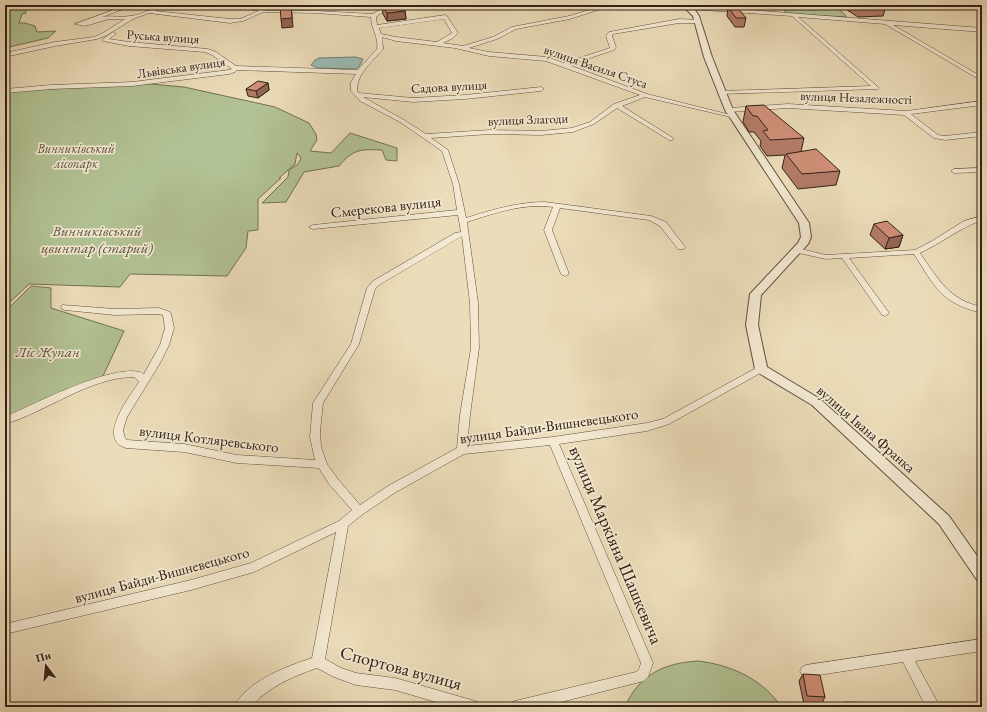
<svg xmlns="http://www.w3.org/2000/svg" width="987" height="712" font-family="'EB Garamond',serif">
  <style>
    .green { fill: #b2c294; stroke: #727255 }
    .water { fill: #99bbb5; stroke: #6f7d75 }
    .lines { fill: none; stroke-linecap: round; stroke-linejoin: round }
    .minor-casing { stroke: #60503f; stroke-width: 1 }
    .tertiary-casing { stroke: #60503f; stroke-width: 2 }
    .primary-casing { stroke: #312116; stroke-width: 1 }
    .minor { fill: #f3e9d2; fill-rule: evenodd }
    .tertiary { fill: #f3e9d2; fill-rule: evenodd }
    .primary { fill: #ecddba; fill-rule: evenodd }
    .wall { fill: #b37b67; stroke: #312116 }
    .shaded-wall { fill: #926454; stroke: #312116 }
    .building { fill: #d08f78; stroke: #312116 }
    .labels { text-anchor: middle; stroke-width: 3.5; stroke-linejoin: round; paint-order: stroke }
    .far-street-label { font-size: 13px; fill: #312116; stroke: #f3e9d2 }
    .far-park-label { font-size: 13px; font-style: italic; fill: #58513c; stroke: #f3e9d2 }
    .street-label { font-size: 15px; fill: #312116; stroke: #f3e9d2 }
    .park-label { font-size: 15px; font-style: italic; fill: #58513c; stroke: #f3e9d2 }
    .near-street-label { font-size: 18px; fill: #312116; stroke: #f3e9d2 }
  </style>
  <rect width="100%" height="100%" fill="#ecddba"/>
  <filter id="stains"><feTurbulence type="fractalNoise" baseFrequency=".005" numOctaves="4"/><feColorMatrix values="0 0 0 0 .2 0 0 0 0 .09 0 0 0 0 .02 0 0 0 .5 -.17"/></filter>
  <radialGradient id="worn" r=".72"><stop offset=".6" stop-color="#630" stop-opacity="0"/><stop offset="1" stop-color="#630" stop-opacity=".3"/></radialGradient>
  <g class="green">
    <polygon points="5,5 25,5 26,13 22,14 19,23 25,23 35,26 37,32 56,31 48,38 5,48"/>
    <polygon points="780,5 835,5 847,17 787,14"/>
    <path d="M151,84L184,87L275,107L309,123L316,134L317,140L310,151L331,153L350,133L397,148V161L386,160L382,150C361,149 353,149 339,166L304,172L286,202L262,203L288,177L289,170L298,164L301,158L297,153L295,164L279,178H281L258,199V230L248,231L246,248L227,276L130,274L120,287L29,284L9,303L5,304V91Z"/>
    <polygon points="31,286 51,288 51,308 124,331 103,376 5,417 5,305 11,306"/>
    <path d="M698,661C731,665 763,679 781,707H625C639,674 665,663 698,661Z"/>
    <polygon points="844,702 924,704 925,707 845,707"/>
  </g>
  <polygon class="water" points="355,57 363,59 359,67 355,69 317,68 311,65 315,60 319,58"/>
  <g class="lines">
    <defs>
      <g id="minor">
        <path d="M127,5H134L102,17C111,15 121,18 130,16C144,15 155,5 169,5L155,11L230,19H240L259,11L223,5L251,7L268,11H316L373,14C381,9 388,5 397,5L384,11L376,17L377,25L445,15L447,16L458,33L453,38L443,43L463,46L493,37L512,27L569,16L606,5H613L570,19L516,29L497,39L469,48L489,52L547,57L564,63L610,48L606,36L609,32L679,19L700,20L701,21L698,23H679L613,34L612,36L616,47L614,50L569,65L647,94L735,116V118L645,97L622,106L673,138V140H669L617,108L594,124L573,132L541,135L490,134L431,138L448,150L459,184L466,218C492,210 517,202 545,202L651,216L666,222L685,247L684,249H678L660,226L649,220L560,208L552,230L569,274L565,276L561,274L544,230L553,207C523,203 495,213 467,222L478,303L479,348L470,415L467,446L553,437L647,423L663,419L758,367L761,366L766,369L764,371L669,424L647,431L559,444L653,663L648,677L644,681L541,707H508L510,703L515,701L636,672L639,669L641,663L550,445L464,454L396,492L363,514L348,526L325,659L341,668L356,673L395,678L475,701L480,703L482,707H453L395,690L356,685L334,677L317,668C291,677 269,687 250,707H234C246,681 288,666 312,658L336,532L254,572L191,590L5,634V624L191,580L251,563L339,521L352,510L329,484L319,468L237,463L184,452L126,448C96,439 130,396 139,382L134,377C90,377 46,412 5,424V417C30,406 121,359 144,374L160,345L165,328L163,315L158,314L115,315L65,310L62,309L61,307L62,305L115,309L159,308L170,312L171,314L174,328L169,345L160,363L127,417L123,430L125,438L127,440L184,444L237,455L315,460L310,437L313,403L351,344L367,288L373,281L455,233L461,232L458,215L313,229L309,227L313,225L457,210L453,184L442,151L400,122L360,101L351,91V82L356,74L237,70L235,72L229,74L132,86L51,89L5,93V89L51,85L132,82L229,70L232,69L212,55L205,52L129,46L103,41V39L113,32L116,34L109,39L129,42L208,49L216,52L236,66L358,70L377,49C379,37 371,29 371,17L316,13L263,12L243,21L230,23L149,13L133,19L107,35L97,39L55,46L5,57V53L55,42L94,37L103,33L125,19H109L85,26L75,24ZM444,19L452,33L437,42L396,37L381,34L379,28ZM382,37L396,41L455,48L489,56L546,61L640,95L614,104L590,122L572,128L541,131L490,130L426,134L404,120L363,97L413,102L465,99L541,91L544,89L541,87L465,95L413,98L359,93L357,91C357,73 372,62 383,49ZM462,236L470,303L471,348L460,415L457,448L388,486L360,505L337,478L327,464L321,447L320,431L323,403L359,344L375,289L379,285Z"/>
        <polygon points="746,5 760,5 741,8 739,7"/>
        <polygon points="690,7 724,8 982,28 982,32 893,25 982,77 982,81 885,24 798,17 878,87 878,89 720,94 719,93 722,91 871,86 792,16 688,9 688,8"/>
        <polygon points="982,101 982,105 911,114 938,135 945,136 982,132 982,136 945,140 934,138 904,115 788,108 729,112 726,110 729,108 788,104 906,111"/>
        <polygon points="982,168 982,172 954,173 951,171 954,169"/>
        <path d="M982,216V220C960,228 941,243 920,253C938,279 949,300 982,307V313C941,303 935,287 914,254L849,258L889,313L885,316L882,315L842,258L826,259L794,252L793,250L797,248L826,255L915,250L932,241L964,221Z"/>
        <polygon points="982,639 982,651 915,661 940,707 926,707 903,662 806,677 802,675 800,671 802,667 806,665"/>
      </g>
      <polygon id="tertiary" points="682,5 689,5 695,10 699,16 712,57 733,110 809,223 811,237 808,244 761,295 758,325 767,367 820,399 949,516 982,563 982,582 977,580 939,524 812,405 757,372 755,369 746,325 750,294 798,243 801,237 799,223 725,110 704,57 693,16"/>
      <polygon id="primary" points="31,5 27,7 5,10 5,6"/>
    </defs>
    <use href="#minor" class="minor-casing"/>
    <use href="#tertiary" class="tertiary-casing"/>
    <use href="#primary" class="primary-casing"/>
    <use href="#minor" class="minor"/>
    <use href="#tertiary" class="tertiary"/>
    <use href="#primary" class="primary"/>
  </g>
  <g class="wall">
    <polygon points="845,5 884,5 886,6 883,16 858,17 844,8"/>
    <polygon points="382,6 405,11 406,19 387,21 383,14"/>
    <polygon points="728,7 746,18 744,27 735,27 727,16"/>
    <polygon points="268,83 269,90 258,98 248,96 246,89"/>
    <polygon points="746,106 804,138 801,152 840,171 836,185 798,189 782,168 785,155 767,156 760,146 761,141 754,132 749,132 743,122"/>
    <polygon points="874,224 903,235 899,247 885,249 870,235"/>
    <polygon points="803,674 825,697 821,705 804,704 799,681"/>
  </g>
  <g class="shaded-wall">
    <polygon points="291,5 293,27 282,28 281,19"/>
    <polygon points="405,11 406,19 387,21 387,13"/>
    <polygon points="268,83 269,90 258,98 256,91"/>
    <polygon points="903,235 899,247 885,249 889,238"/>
  </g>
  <g class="building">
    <polygon points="291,5 292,18 281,19 280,6"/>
    <polygon points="384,5 401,5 405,11 387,13 382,6"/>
    <polygon points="858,5 884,5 886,6 861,7"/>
    <polygon points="728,7 737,7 746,18 736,18"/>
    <polygon points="258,81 268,83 256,91 246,89"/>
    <polygon points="764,105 804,138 770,140 763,131 768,130 757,116 753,116 746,106"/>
    <polygon points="816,149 840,171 802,174 786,154"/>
    <polygon points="887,221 903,235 889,238 874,224"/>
    <polygon points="803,674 820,675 825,697 807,696"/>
  </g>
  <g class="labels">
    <g class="far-street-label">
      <text transform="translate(163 36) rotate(4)" y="5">Руська вулиця</text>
      <text transform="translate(596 66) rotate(19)" y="5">вулиця Василя Стуса</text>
      <text transform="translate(181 67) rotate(-8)" y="5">Львівська вулиця</text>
      <text transform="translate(449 86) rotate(-3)" y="5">Садова вулиця</text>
      <text transform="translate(856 97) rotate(2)" y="5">вулиця Незалежності</text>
      <text transform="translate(528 119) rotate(-2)" y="5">вулиця Злагоди</text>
    </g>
    <g class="far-park-label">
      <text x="76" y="153">Винниківський<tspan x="76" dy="15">лісопарк</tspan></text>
    </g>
    <g class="street-label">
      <text transform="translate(386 207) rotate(-6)" y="5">Смерекова вулиця</text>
      <text transform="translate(549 426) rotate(-8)" y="5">вулиця Байди-Вишневецького</text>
      <text transform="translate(866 429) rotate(41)" y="5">вулиця Івана Франка</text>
      <text transform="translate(209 439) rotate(7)" y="5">вулиця Котляревського</text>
      <text transform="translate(162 575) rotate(-15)" y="5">вулиця Байди-Вишневецького</text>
    </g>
    <g class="park-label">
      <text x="97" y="236">Винниківський<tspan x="97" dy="17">цвинтар (старий)</tspan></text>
      <text x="48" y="357">Ліс Жупан</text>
    </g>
    <g class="near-street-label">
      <text transform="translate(616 545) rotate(67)" y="6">вулиця Маркіяна Шашкевича</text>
      <text transform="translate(401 668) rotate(15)" y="6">Спортова вулиця</text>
    </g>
  </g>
  <rect width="987" height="712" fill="none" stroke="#ecddba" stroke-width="20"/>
  <rect x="6" y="6" width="975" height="700" fill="none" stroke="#312116" stroke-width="2"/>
  <rect x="10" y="10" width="967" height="692" fill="none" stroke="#312116"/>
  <g transform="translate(46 666) rotate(344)" stroke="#f3e9d2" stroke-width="3" paint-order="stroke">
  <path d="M0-3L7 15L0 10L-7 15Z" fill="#312116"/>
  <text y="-6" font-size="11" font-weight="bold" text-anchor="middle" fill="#312116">Пн</text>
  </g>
  <rect width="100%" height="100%" filter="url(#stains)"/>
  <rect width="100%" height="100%" fill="url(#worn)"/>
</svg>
